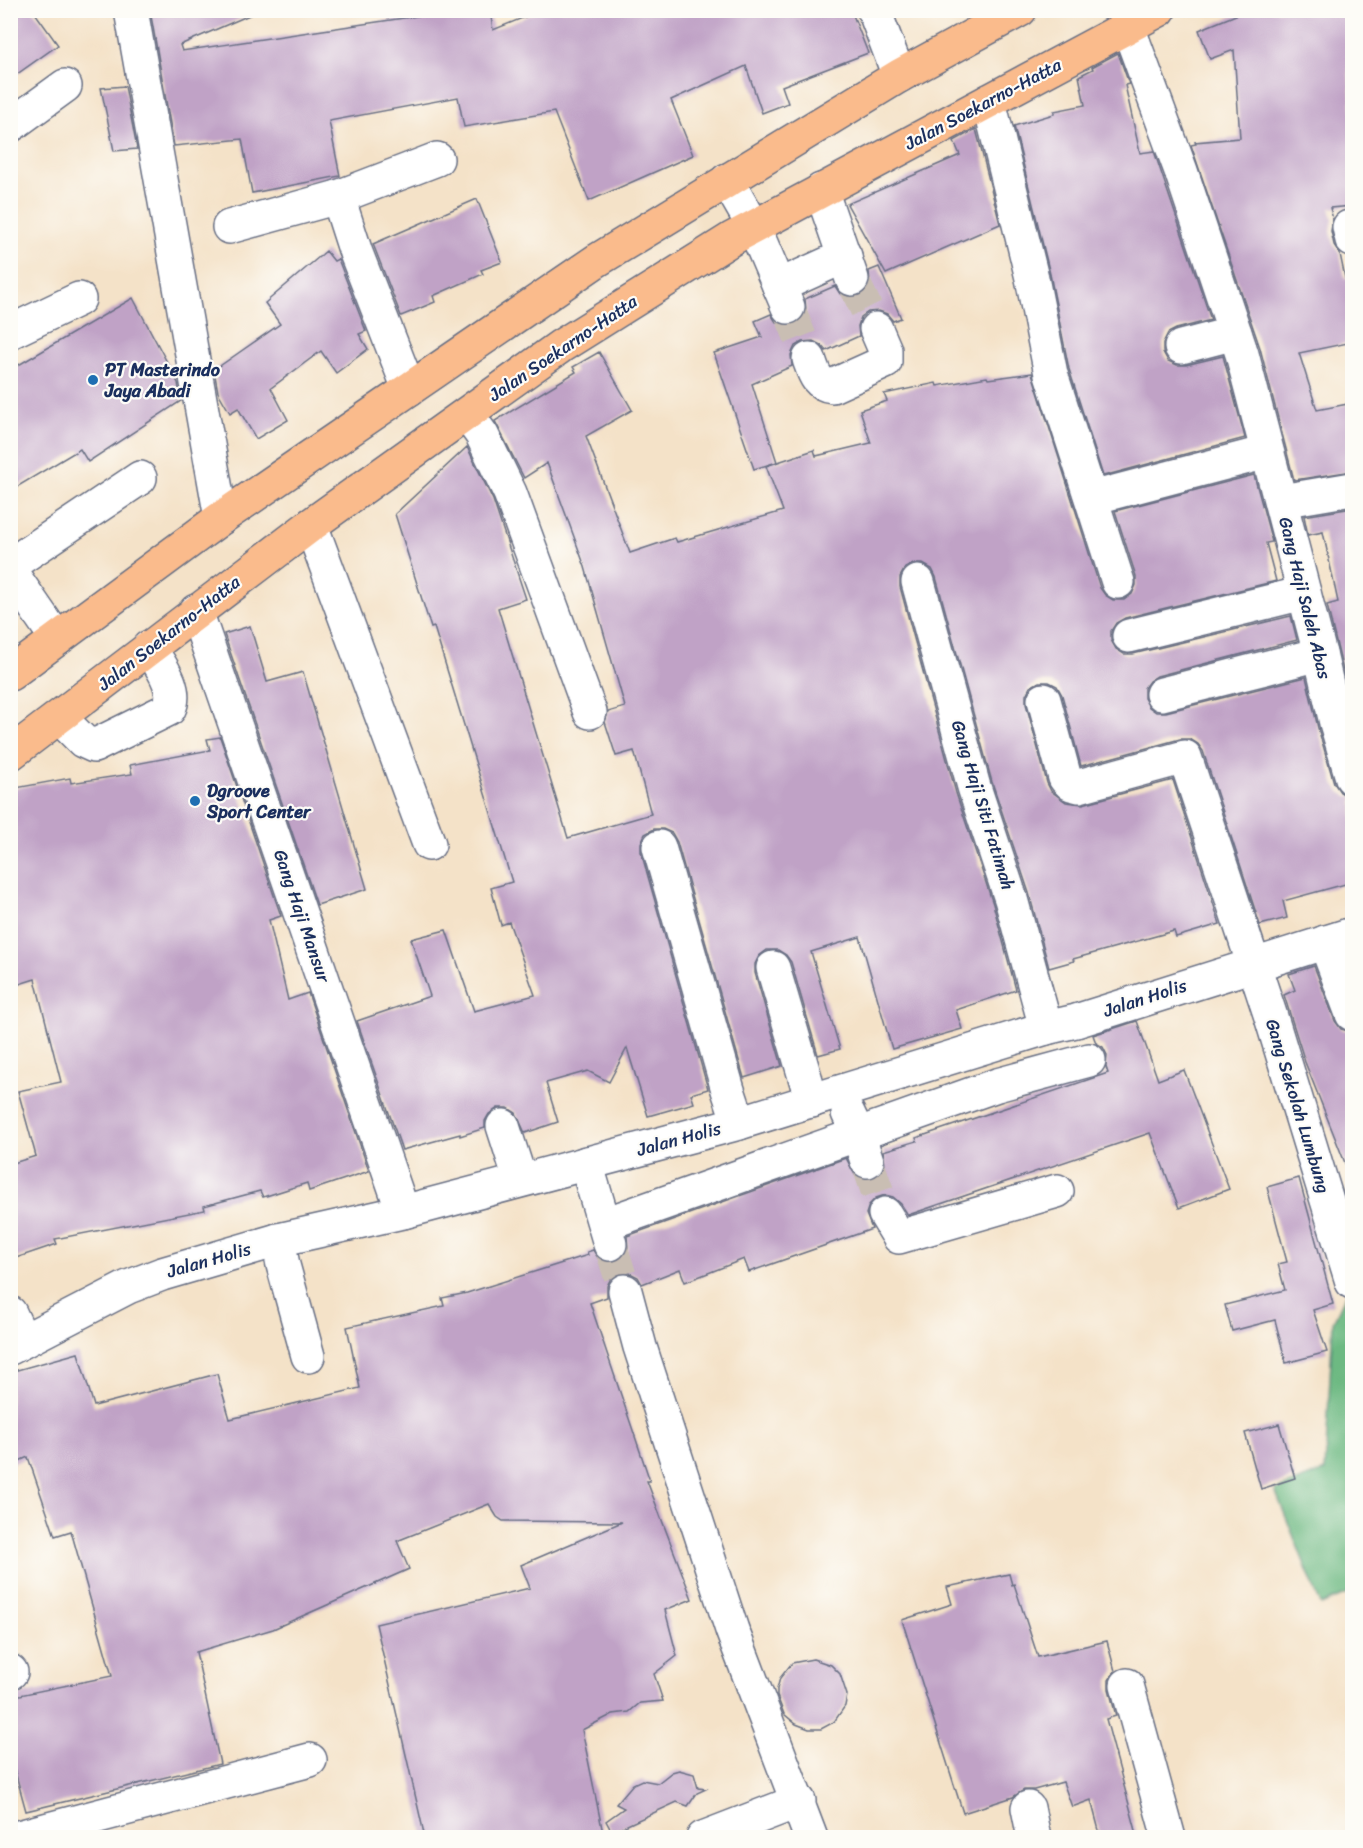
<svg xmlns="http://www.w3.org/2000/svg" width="1363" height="1848" font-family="Sriracha,sans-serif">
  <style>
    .forest { fill: #6db982; stroke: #447470; stroke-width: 1.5 }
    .building { fill: #c0a2c6 }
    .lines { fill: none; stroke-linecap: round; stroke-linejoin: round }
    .minor-tunnel { stroke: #c9beb3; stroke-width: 33; stroke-dasharray: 33 16; stroke-linecap: butt }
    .minor-casing { stroke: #676e83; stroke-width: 36 }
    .highway-casing { stroke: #676e83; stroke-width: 36 }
    .minor { stroke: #fff; stroke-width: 33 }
    .highway { stroke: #fabb8c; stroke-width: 33 }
    .poi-dot { fill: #1f6fb2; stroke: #fdfcf7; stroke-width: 2 }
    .labels { text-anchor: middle; stroke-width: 4.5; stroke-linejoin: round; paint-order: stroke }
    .street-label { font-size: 18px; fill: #1b2f5e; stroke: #fdfcf7 }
    .poi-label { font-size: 18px; font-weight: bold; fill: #1b2f5e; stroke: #fdfcf7; text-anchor: start }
  </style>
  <rect width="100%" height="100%" fill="#fdfcf7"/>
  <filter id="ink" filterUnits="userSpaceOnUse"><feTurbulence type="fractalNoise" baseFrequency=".0167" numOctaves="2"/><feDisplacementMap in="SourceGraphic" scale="12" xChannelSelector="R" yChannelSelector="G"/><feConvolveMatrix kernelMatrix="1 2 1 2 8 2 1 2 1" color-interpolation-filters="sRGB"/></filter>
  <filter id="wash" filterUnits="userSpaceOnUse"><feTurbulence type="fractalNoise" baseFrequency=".008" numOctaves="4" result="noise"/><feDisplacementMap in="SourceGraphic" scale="24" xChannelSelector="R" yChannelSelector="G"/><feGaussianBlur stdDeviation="1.35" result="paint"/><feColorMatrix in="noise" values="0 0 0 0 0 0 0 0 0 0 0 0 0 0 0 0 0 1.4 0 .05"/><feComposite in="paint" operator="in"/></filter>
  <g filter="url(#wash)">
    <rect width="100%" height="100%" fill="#f4e2c8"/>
    <polygon class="forest" points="1352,1282 1352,1592 1321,1605 1275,1490 1325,1471 1333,1322"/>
    <g id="blocks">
      <g class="building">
        <polygon points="10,10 33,10 58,45 10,79"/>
        <polygon points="150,10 261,10 180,45 182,51 458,10 490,10 493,30 542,10 851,10 868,53 782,86 788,103 762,113 746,66 671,100 693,155 589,201 554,112 464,127 458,97 329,121 340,176 252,193 242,139 174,146"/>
        <polygon points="1248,10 1353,10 1348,64 1353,127 1353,206 1330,208 1333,219 1331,231 1334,245 1340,254 1345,278 1353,277 1353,342 1299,353 1317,410 1353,403 1353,471 1294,480 1260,348 1191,145 1196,144 1195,142 1240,138 1234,50 1210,59 1199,30"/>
        <polygon points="1118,53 1129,84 1125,85 1140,153 1154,151 1211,320 1176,329 1168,333 1163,343 1163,352 1168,361 1177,365 1186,365 1223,356 1245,438 1103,476 1069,369 1050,274 1014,126 1054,114 1054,111 1085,105 1079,76 1093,69 1092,67"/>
        <polygon points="125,86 137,149 114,151 101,88"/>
        <polygon points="976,129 1000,224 886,274 847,204 960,155 954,141"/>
        <polygon points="477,199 502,262 481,270 483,274 433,296 435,302 401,316 373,244"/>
        <polygon points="326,251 334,261 338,259 366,331 359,334 368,349 336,373 321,351 271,388 288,420 256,439 238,408 230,413 218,392 214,370 280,324 265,303"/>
        <polygon points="879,267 901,318 893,321 887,314 879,311 868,312 861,317 858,326 859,336 826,351 821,345 813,341 802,342 795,346 791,355 792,366 752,384 777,462 754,469 714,353 762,337 755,321 771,314 776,322 785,325 796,324 803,319 806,310 805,299 835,286 840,294 848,297 859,296 867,291 870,283 869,271"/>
        <polygon points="133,298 178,383 181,401 88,462 80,449 10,491 10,370"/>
        <polygon points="599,352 632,410 586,436 630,553 675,538 677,542 783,511 766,466 814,450 816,456 871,443 860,410 887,401 884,394 936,383 937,386 987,377 988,379 1032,373 1100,588 1105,595 1113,600 1124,600 1132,594 1136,585 1136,576 1115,511 1254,475 1272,542 1266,543 1276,581 1125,618 1116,623 1111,631 1111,640 1116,649 1124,654 1133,654 1291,616 1297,640 1157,676 1149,681 1144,688 1144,698 1149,707 1156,712 1166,712 1306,677 1318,728 1334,783 1340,792 1347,796 1353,796 1353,882 1283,901 1287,918 1260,925 1203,751 1198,744 1190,739 1180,739 1081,766 1062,695 1057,686 1049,682 1039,682 1030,687 1026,695 1026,704 1047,783 1051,791 1066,802 1083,804 1173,780 1220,924 1176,937 1174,931 1073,959 1074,961 1049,968 1029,893 992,782 936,577 932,569 923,564 913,564 905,568 900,577 900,587 956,793 993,904 1016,990 956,1010 962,1029 892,1049 860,937 811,952 840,1049 818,1055 791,962 786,955 778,950 767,950 759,956 755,964 755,973 782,1066 744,1078 677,842 672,833 663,829 654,829 645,834 641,843 641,852 708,1089 691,1094 694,1103 648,1116 627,1048 609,1082 588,1071 546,1083 558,1122 525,1133 516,1113 508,1108 498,1108 489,1114 485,1121 485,1128 460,1136 460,1134 402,1150 357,1021 430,996 411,939 446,930 474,1011 535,995 509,922 501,925 491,888 512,882 434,627 431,628 395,514 467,447 493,500 526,599 498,608 568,838 651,814 634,751 616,756 605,722 608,712 625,707 585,567 547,463 524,478 495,421 576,372 573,367"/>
        <polygon points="1353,508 1353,711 1327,605 1338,602 1323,532 1308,535 1304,516"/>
        <polygon points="250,626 267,682 303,672 367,889 317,905 224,634"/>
        <polygon points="220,737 281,916 269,920 288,1000 308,993 369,1171 309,1191 307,1183 263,1197 260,1191 204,1206 205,1210 55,1239 57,1244 10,1260 10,1164 36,1156 18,1091 61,1082 35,979 10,987 10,789 70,778 71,783 132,774 130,765 210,750 207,739"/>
        <polygon points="1314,966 1335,1021 1341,1029 1353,1032 1351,1178 1305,1062 1284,995 1295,990 1289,974"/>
        <polygon points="1137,1021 1158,1080 1184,1070 1229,1189 1179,1208 1150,1133 908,1215 901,1204 893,1197 885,1195 876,1198 869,1205 866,1214 872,1229 749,1272 744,1259 685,1282 680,1269 642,1284 638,1277 630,1273 620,1273 611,1278 607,1286 607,1297 590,1303 650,1481 647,1481 692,1599 665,1610 677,1656 654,1674 663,1701 640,1703 629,1712 613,1714 582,1730 604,1838 425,1838 376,1624 530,1588 521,1565 622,1522 503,1521 497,1517 489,1504 397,1541 409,1569 273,1629 196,1652 220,1764 26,1811 10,1753 10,1697 112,1676 71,1531 55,1536 28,1457 10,1465 10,1372 78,1353 94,1406 217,1374 230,1419 360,1388 347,1327 444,1306 442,1298 467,1293 588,1255 587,1252 593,1250 598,1258 605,1262 616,1262 623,1257 628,1249 627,1236 846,1158 855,1175 864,1179 873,1179 881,1174 885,1165 883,1151 917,1141 916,1138 1108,1073 1106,1067 1107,1055 1103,1047 1096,1043 1093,1035"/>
        <polygon points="1299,1178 1333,1304 1313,1310 1327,1352 1286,1363 1275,1320 1232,1331 1225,1305 1285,1290 1278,1264 1287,1262 1267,1187"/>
        <polygon points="1279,1424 1295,1478 1261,1489 1245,1433"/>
        <polygon points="1009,1574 1012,1585 1014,1584 1038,1657 1107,1641 1115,1671 1109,1680 1109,1689 1116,1716 1106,1719 1138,1838 1101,1838 1091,1800 1072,1807 1063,1782 1034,1790 1024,1790 1013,1797 963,1813 902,1620 952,1604 947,1587"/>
        <polygon points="813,1659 831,1665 840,1674 847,1695 845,1706 834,1722 821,1729 809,1729 796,1724 784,1714 777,1696 777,1689 780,1678 792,1663"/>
        <polygon points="679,1770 694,1774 698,1788 706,1789 697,1793 688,1806 677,1802 612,1832 606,1821 624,1808 616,1804 633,1784 642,1780 658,1783 672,1772"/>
      </g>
    </g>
  </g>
  <g filter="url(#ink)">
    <use href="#blocks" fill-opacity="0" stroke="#676e83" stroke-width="1.5"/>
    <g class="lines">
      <g class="minor-tunnel">
        <polyline points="852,279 876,329"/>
        <polyline points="788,307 809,359"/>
        <polyline points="867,1161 885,1214"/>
        <polyline points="610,1244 625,1291"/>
      </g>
      <defs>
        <g id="minor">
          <polyline points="131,10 221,518"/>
          <polyline points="874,10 899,76"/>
          <polyline points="1128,27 1181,171 1242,354 1320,654 1336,723 1352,778"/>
          <polyline points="989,101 1032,278 1051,374 1118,582"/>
          <polyline points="10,126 65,86"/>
          <polyline points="727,180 754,227 788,307"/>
          <polyline points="821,190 852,279"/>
          <polyline points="338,197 356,253 409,389"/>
          <polyline points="229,227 338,197 437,159"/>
          <polyline points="1349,227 1352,240"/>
          <polyline points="779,286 845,256"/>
          <polyline points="10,332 79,299"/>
          <polyline points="1181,347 1235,333"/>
          <path d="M809,359C814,373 816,384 832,386L885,362V350L876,329"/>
          <polyline points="467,414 482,435 510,493 590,712"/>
          <polyline points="1092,498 1267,452"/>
          <polyline points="1281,501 1352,489"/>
          <polyline points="311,525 429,844"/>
          <polyline points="10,565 140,478"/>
          <polyline points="10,571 57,639"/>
          <polyline points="918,582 974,787 1011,899 1046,1028"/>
          <polyline points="196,611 403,1212"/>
          <polyline points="1129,636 1304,593"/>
          <polyline points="1162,694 1320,654"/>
          <polyline points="1044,700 1065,778 1071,784 1079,786 1185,757 1271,1017 1352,1282"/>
          <path d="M60,718L83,741L94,746L169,709C179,689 160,665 149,647"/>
          <polyline points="659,847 728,1090 739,1123"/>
          <polyline points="1325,942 1352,1014"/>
          <polyline points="773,968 812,1101"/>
          <polyline points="848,1113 858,1134 867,1161"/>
          <polyline points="503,1126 520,1179"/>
          <polyline points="586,1163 610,1244"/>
          <polyline points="885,1214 899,1237 1057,1191"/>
          <polyline points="605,1224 997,1085 1089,1060"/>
          <polyline points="278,1240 283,1265 308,1356"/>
          <polyline points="625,1291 640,1347 732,1630 811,1838"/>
          <polyline points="10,1313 23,1341"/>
          <polyline points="10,1348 128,1287 162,1274 278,1240 403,1212 739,1123 1046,1028 1076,1021 1352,934"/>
          <polyline points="10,1671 11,1672"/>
          <polyline points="1127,1685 1169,1838"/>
          <polyline points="1028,1808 1034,1838"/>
          <polyline points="15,1838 310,1760"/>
          <polyline points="703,1838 799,1801"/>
        </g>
        <g id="highway">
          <polyline points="10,674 221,518 596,261 899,76 1020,10"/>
          <polyline points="10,754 311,525 561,346 733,238 1159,10"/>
        </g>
      </defs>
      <use href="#minor" class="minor-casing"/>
      <use href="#highway" class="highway-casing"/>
      <use href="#minor" class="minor"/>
      <use href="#highway" class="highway"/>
    </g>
  </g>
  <g class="poi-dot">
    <circle cx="93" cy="380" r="6"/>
    <circle cx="195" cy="801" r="6"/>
  </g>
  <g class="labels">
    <g class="street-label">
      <text transform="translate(983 104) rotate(-28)" y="6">Jalan Soekarno-Hatta</text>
      <text transform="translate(563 348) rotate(-34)" y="6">Jalan Soekarno-Hatta</text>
      <text transform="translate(1305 598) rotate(76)" y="6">Gang Haji Saleh Abas</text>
      <text transform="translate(169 633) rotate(-38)" y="6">Jalan Soekarno-Hatta</text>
      <text transform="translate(983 805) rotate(73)" y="6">Gang Haji Siti Fatimah</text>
      <text transform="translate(302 916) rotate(71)" y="6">Gang Haji Mansur</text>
      <text transform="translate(1145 998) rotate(-18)" y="6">Jalan Holis</text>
      <text transform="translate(1298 1106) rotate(73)" y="6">Gang Sekolah Lumbung</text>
      <text transform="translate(679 1139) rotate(-15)" y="6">Jalan Holis</text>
      <text transform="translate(209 1260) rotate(-16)" y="6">Jalan Holis</text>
    </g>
    <g class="poi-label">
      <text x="105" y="376">PT Masterindo<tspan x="105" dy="21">Jaya Abadi</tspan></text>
      <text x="207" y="797">Dgroove<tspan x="207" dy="21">Sport Center</tspan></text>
    </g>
  </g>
  <rect width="1363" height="1848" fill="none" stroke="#fdfcf7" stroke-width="36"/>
</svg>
